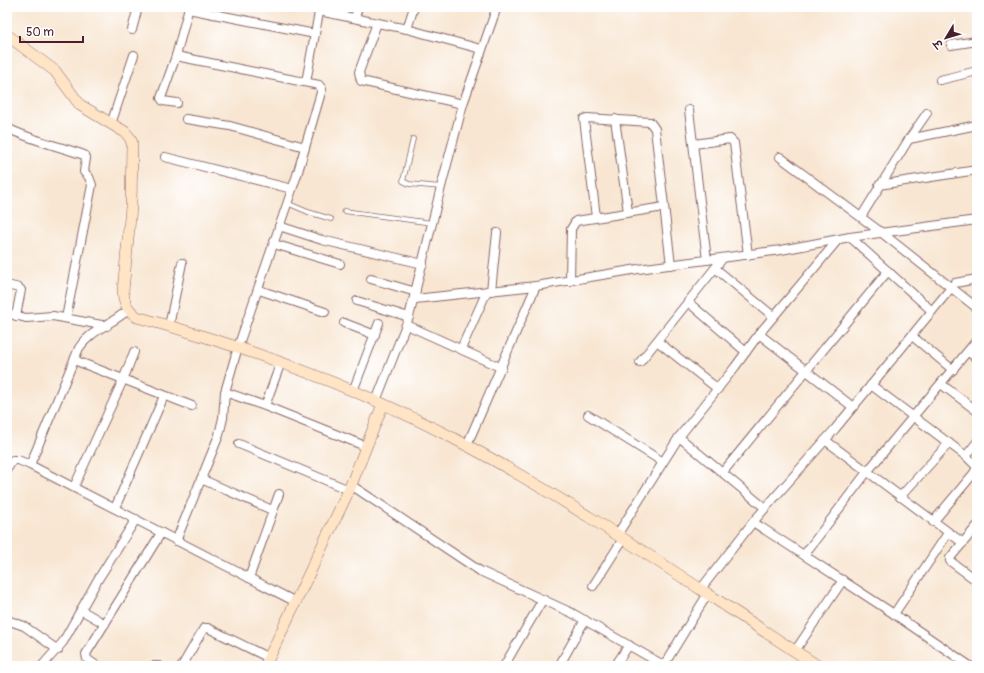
<svg xmlns="http://www.w3.org/2000/svg" width="984" height="673" font-family="Pangolin,'Playpen Sans Deva',sans-serif">
  <style>
    .lines { fill: none; stroke-linecap: round; stroke-linejoin: round }
    .lane-casing { stroke: #876565; stroke-width: 5.5 }
    .street-casing { stroke: #876565; stroke-width: 10 }
    .secondary-casing { stroke: #876565; stroke-width: 12 }
    .lane { stroke: #fff; stroke-width: 4 }
    .street { stroke: #fff; stroke-width: 8 }
    .secondary { stroke: #ffe4c6; stroke-width: 11 }
  </style>
  <rect width="100%" height="100%" fill="#fff"/>
  <filter id="ink" filterUnits="userSpaceOnUse"><feTurbulence type="fractalNoise" baseFrequency=".025" numOctaves="2"/><feDisplacementMap in="SourceGraphic" scale="8" xChannelSelector="R" yChannelSelector="G"/><feConvolveMatrix kernelMatrix="1 2 1 2 8 2 1 2 1" color-interpolation-filters="sRGB"/></filter>
  <filter id="wash" filterUnits="userSpaceOnUse"><feTurbulence type="fractalNoise" baseFrequency=".012" numOctaves="4" result="noise"/><feDisplacementMap in="SourceGraphic" scale="16" xChannelSelector="R" yChannelSelector="G"/><feGaussianBlur stdDeviation="0.9" result="paint"/><feColorMatrix in="noise" values="0 0 0 0 0 0 0 0 0 0 0 0 0 0 0 0 0 1.4 0 .05"/><feComposite in="paint" operator="in"/></filter>
  <g filter="url(#wash)">
    <rect width="100%" height="100%" fill="#f8e6d2"/>
  </g>
  <g filter="url(#ink)">
    <g class="lines">
      <defs>
        <g id="lane">
          <polyline points="413,139 403,181 409,184 441,187"/>
          <polyline points="287,203 308,212 331,219"/>
          <polyline points="344,211 432,223"/>
        </g>
        <g id="street">
          <polyline points="188,9 315,34"/>
          <polyline points="319,11 407,29 481,49"/>
          <polyline points="355,18 358,7"/>
          <polyline points="377,23 359,72 361,81 463,104"/>
          <polyline points="407,29 414,7"/>
          <polyline points="132,30 138,7"/>
          <polyline points="951,45 977,41"/>
          <polyline points="176,56 319,85 322,89 297,175 238,347 225,392 223,418 219,435 176,541"/>
          <polyline points="940,80 977,71"/>
          <polyline points="306,82 320,7"/>
          <polyline points="177,103 163,101 161,98 176,56 189,7"/>
          <polyline points="689,110 707,260"/>
          <polyline points="186,119 230,126 305,147"/>
          <polyline points="615,119 628,212"/>
          <polyline points="111,124 134,55"/>
          <path d="M7,128C31,140 58,146 84,155L86,158L84,172L89,177L92,185L66,318"/>
          <polyline points="909,139 977,125"/>
          <polyline points="694,144 730,139 734,143 748,255"/>
          <polyline points="165,157 292,189"/>
          <polyline points="780,157 882,233 977,308"/>
          <polyline points="879,185 977,170"/>
          <polyline points="596,217 584,119 587,118 650,122 655,129 671,265"/>
          <polyline points="861,217 909,139 927,113"/>
          <polyline points="279,226 322,240 423,264"/>
          <polyline points="850,237 932,311"/>
          <polyline points="274,244 340,264"/>
          <polyline points="715,268 773,316"/>
          <polyline points="371,279 416,292"/>
          <polyline points="570,281 571,229 576,221 664,207"/>
          <polyline points="7,285 19,288 21,290 16,316"/>
          <polyline points="259,290 325,312"/>
          <polyline points="491,291 497,233"/>
          <polyline points="415,299 536,286 638,269 781,250 850,237 977,220"/>
          <polyline points="357,301 409,317"/>
          <polyline points="688,302 746,352"/>
          <polyline points="7,313 26,318 53,316 107,326"/>
          <polyline points="344,323 375,335"/>
          <polyline points="407,325 502,368"/>
          <polyline points="169,326 182,263"/>
          <polyline points="759,334 853,407"/>
          <polyline points="912,336 953,370"/>
          <polyline points="657,341 718,389"/>
          <polyline points="461,349 487,291"/>
          <polyline points="968,352 977,358"/>
          <polyline points="74,360 192,406"/>
          <polyline points="640,362 723,258"/>
          <polyline points="941,384 977,411"/>
          <polyline points="871,385 966,456 977,467 974,473 933,522"/>
          <polyline points="353,391 379,323"/>
          <polyline points="225,392 265,406 365,446"/>
          <polyline points="376,401 409,317 441,187 463,104 497,7"/>
          <polyline points="265,406 281,362"/>
          <polyline points="588,415 663,462"/>
          <polyline points="679,437 765,508"/>
          <polyline points="825,440 963,543"/>
          <polyline points="239,444 349,490"/>
          <polyline points="467,445 536,286"/>
          <polyline points="966,456 977,442"/>
          <path d="M30,465L79,348C91,330 112,324 128,310"/>
          <polyline points="7,469 13,460 18,460 30,465 294,601"/>
          <polyline points="723,472 888,271"/>
          <polyline points="201,479 272,510"/>
          <polyline points="351,485 480,571 572,613 665,666"/>
          <polyline points="74,487 123,380 134,352"/>
          <polyline points="900,497 949,443"/>
          <polyline points="115,508 164,396"/>
          <polyline points="753,522 894,614 970,666"/>
          <polyline points="977,526 950,558 950,561 977,581"/>
          <polyline points="617,535 679,437 735,367 759,334 837,241"/>
          <polyline points="804,555 867,472 977,340"/>
          <polyline points="249,578 279,494"/>
          <polyline points="593,586 623,539"/>
          <polyline points="700,590 753,522 835,429 955,283 977,279"/>
          <polyline points="81,610 105,624"/>
          <polyline points="894,614 948,533"/>
          <polyline points="7,620 24,626 58,650"/>
          <polyline points="795,651 843,580"/>
          <polyline points="664,665 707,595"/>
          <polyline points="42,666 63,642 97,581 136,519"/>
          <polyline points="97,666 87,659 86,654 161,533"/>
          <polyline points="153,666 159,666"/>
          <polyline points="182,666 204,628 208,628 269,658"/>
          <polyline points="504,666 543,599"/>
          <polyline points="559,666 585,620"/>
          <polyline points="615,666 629,645"/>
        </g>
        <g id="secondary">
          <path d="M7,35L55,71L80,105L125,132L130,138L132,143L131,207L123,291C124,303 127,309 137,317C251,348 363,389 468,446C589,511 702,592 818,666"/>
          <polyline points="265,666 349,490 383,404"/>
        </g>
      </defs>
      <use href="#lane" class="lane-casing"/>
      <use href="#street" class="street-casing"/>
      <use href="#secondary" class="secondary-casing"/>
      <use href="#lane" class="lane"/>
      <use href="#street" class="street"/>
      <use href="#secondary" class="secondary"/>
    </g>
  </g>
  <rect width="984" height="673" fill="none" stroke="#fff" stroke-width="24"/>
  <g transform="translate(946 38) rotate(232)" stroke="#ffffff" stroke-width="3" paint-order="stroke">
  <path d="M0-3L7 15L0 10L-7 15Z" fill="#4a1f2b"/>
  <text y="-6" font-size="11" font-weight="bold" text-anchor="middle" fill="#4a1f2b">उ</text>
  </g>
  <path d="M20 36v6h63v-6" fill="none" stroke="#4a1f2b" stroke-width="2"/>
  <text x="26" y="36" font-size="12" fill="#4a1f2b" stroke="#ffffff" stroke-width="3" paint-order="stroke">50 m</text>
</svg>
